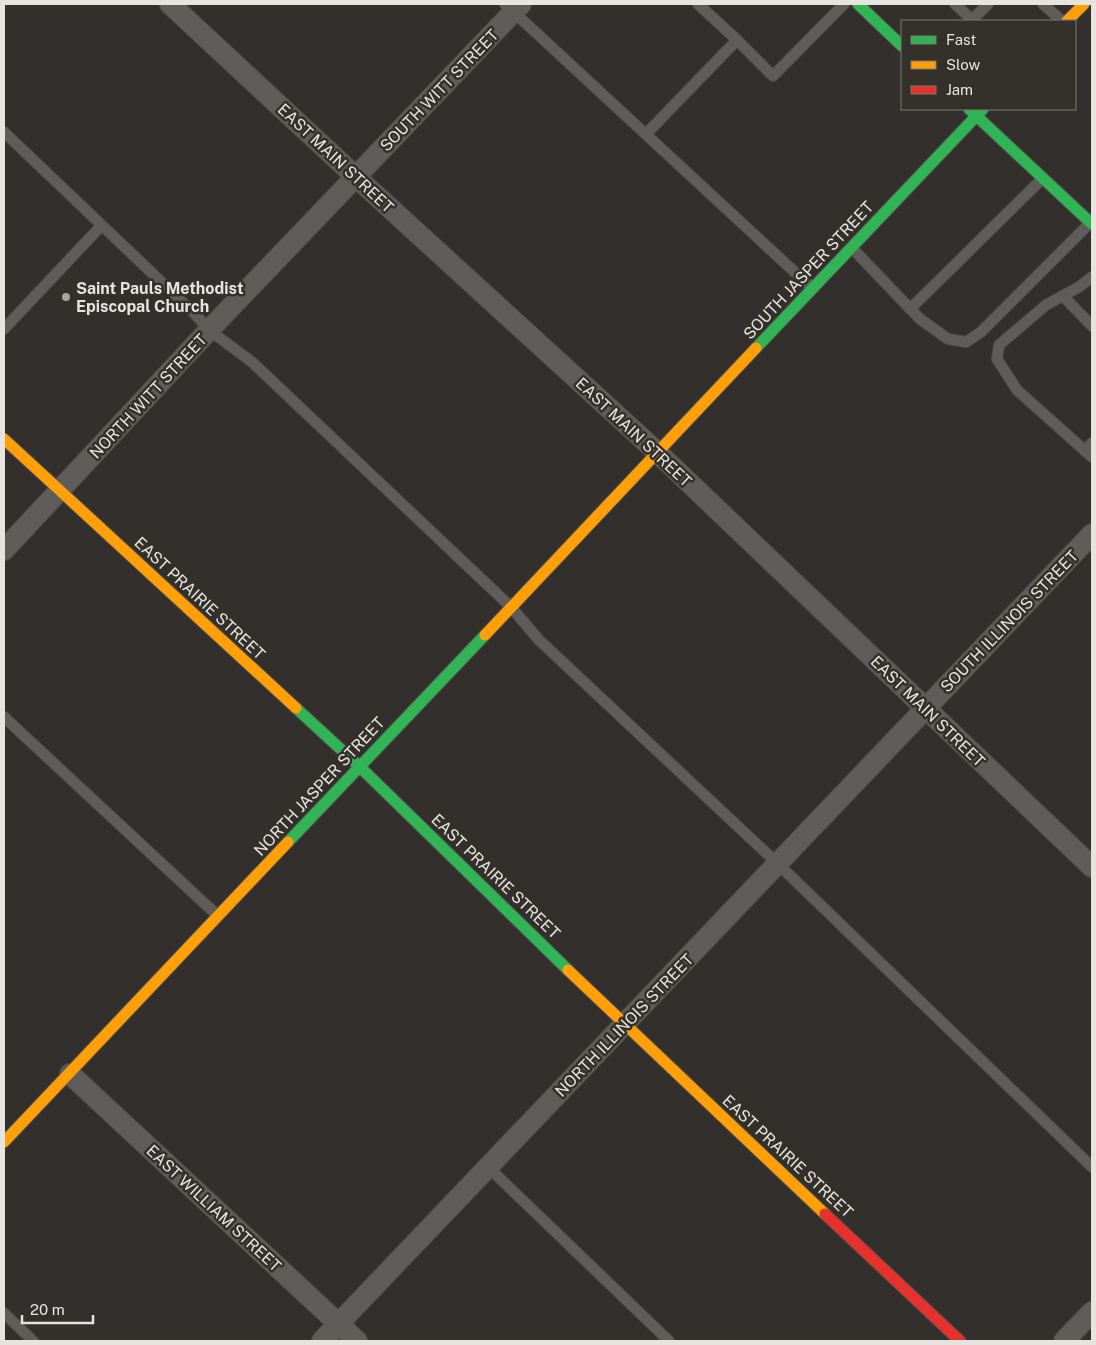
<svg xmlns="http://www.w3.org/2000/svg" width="1096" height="1345" font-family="'Public Sans',sans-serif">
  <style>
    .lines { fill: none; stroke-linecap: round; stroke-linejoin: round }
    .lane-casing { stroke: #4f4d49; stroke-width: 12 }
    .street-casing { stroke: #4f4d49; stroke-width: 22 }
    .fast-casing { stroke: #4f4d49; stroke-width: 13 }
    .slow-casing { stroke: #4f4d49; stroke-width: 13 }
    .jam-casing { stroke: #4f4d49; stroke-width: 13 }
    .lane { stroke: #5e5d5a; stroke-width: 10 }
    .street { stroke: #5e5d5a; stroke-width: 20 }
    .fast { stroke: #30b455; stroke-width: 11 }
    .slow { stroke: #ff9f0a; stroke-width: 11 }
    .jam { stroke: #e5322d; stroke-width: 11 }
    .poi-dot { fill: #a8a5a1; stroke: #34302a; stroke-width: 2 }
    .labels { text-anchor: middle; stroke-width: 5; stroke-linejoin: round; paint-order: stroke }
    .street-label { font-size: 16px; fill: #e7e4e0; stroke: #34302a }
    .poi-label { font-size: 16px; font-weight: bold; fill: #e7e4e0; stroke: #34302a; text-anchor: start }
  </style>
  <rect width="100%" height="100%" fill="#322f2c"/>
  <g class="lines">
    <defs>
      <g id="lane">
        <polyline points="505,4 812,288"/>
        <polyline points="955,4 972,20 988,4"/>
        <polyline points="1043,4 1062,21"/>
        <polyline points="737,40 773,76 844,4"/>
        <polyline points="4,132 195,314 209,330 252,362 511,607 539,640 778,864 1092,1167"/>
        <polyline points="646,134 737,40 698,4"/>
        <polyline points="852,248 920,319 948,339 966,342 981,332 1090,223"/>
        <polyline points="1092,277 1079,287 1046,305 999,345 997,359 1017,390 1092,457"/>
        <polyline points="1063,296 1092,326"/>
        <polyline points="910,309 1043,178"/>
        <polyline points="4,329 101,226"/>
        <polyline points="1085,451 1092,443"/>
        <polyline points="4,717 218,916"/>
        <polyline points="488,1167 669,1341"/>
        <polyline points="4,1313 33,1341"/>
      </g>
      <g id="street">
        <polyline points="170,4 356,177 658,453 1092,867"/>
        <polyline points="4,550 209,330 521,4"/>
        <polyline points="70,1074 357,1341"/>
        <polyline points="322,1341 1092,534"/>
        <polyline points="1064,1341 1092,1312"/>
      </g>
      <g id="fast">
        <polyline points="858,4 902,46"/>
        <polyline points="969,109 1092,224"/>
        <polyline points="756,348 983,109"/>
        <polyline points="296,708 359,766 568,970"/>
        <polyline points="288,842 485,635"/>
      </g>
      <g id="slow">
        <polyline points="1067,21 1084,4"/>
        <polyline points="4,439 296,708"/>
        <polyline points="485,635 756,348"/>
        <polyline points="568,970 825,1214"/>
        <polyline points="4,1142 288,842"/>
      </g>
      <polyline id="jam" points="825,1214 960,1341"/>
    </defs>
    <use href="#lane" class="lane-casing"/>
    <use href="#street" class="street-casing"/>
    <use href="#fast" class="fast-casing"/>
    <use href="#slow" class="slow-casing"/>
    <use href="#jam" class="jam-casing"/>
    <use href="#lane" class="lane"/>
    <use href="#street" class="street"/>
    <use href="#fast" class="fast"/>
    <use href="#slow" class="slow"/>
    <use href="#jam" class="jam"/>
  </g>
  <circle class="poi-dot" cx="66" cy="297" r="5"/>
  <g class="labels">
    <g class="street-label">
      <text transform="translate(439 90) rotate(-46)" y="6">SOUTH WITT STREET</text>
      <text transform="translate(336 158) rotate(43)" y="6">EAST MAIN STREET</text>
      <text transform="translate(808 270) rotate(-47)" y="6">SOUTH JASPER STREET</text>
      <text transform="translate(148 396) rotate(-47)" y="6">NORTH WITT STREET</text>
      <text transform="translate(634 432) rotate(43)" y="6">EAST MAIN STREET</text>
      <text transform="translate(200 598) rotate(43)" y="6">EAST PRAIRIE STREET</text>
      <text transform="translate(1009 621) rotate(-46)" y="6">SOUTH ILLINOIS STREET</text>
      <text transform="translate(928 711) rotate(44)" y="6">EAST MAIN STREET</text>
      <text transform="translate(319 786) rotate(-47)" y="6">NORTH JASPER STREET</text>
      <text transform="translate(496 876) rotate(44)" y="6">EAST PRAIRIE STREET</text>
      <text transform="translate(624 1025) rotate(-46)" y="6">NORTH ILLINOIS STREET</text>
      <text transform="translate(788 1156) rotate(43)" y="6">EAST PRAIRIE STREET</text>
      <text transform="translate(214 1208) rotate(43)" y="6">EAST WILLIAM STREET</text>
    </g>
    <g class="poi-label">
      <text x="76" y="294">Saint Pauls Methodist<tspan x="76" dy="18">Episcopal Church</tspan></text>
    </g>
  </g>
  <rect width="1096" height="1345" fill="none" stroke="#e7e4e0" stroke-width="10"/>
  <rect x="901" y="20" width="175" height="90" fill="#34302a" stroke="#7c7873"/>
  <rect x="911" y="36" width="25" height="8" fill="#30b455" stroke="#7c7873"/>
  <text x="946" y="45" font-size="15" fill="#e7e4e0">Fast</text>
  <rect x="911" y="61" width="25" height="8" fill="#ff9f0a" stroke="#7c7873"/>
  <text x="946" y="70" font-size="15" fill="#e7e4e0">Slow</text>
  <rect x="911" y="86" width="25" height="8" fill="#e5322d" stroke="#7c7873"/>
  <text x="946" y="95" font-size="15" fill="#e7e4e0">Jam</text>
  <path d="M22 1315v8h71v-8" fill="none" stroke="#e7e4e0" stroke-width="2.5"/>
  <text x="30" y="1315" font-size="15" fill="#e7e4e0" stroke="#34302a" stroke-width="4" paint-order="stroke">20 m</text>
</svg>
